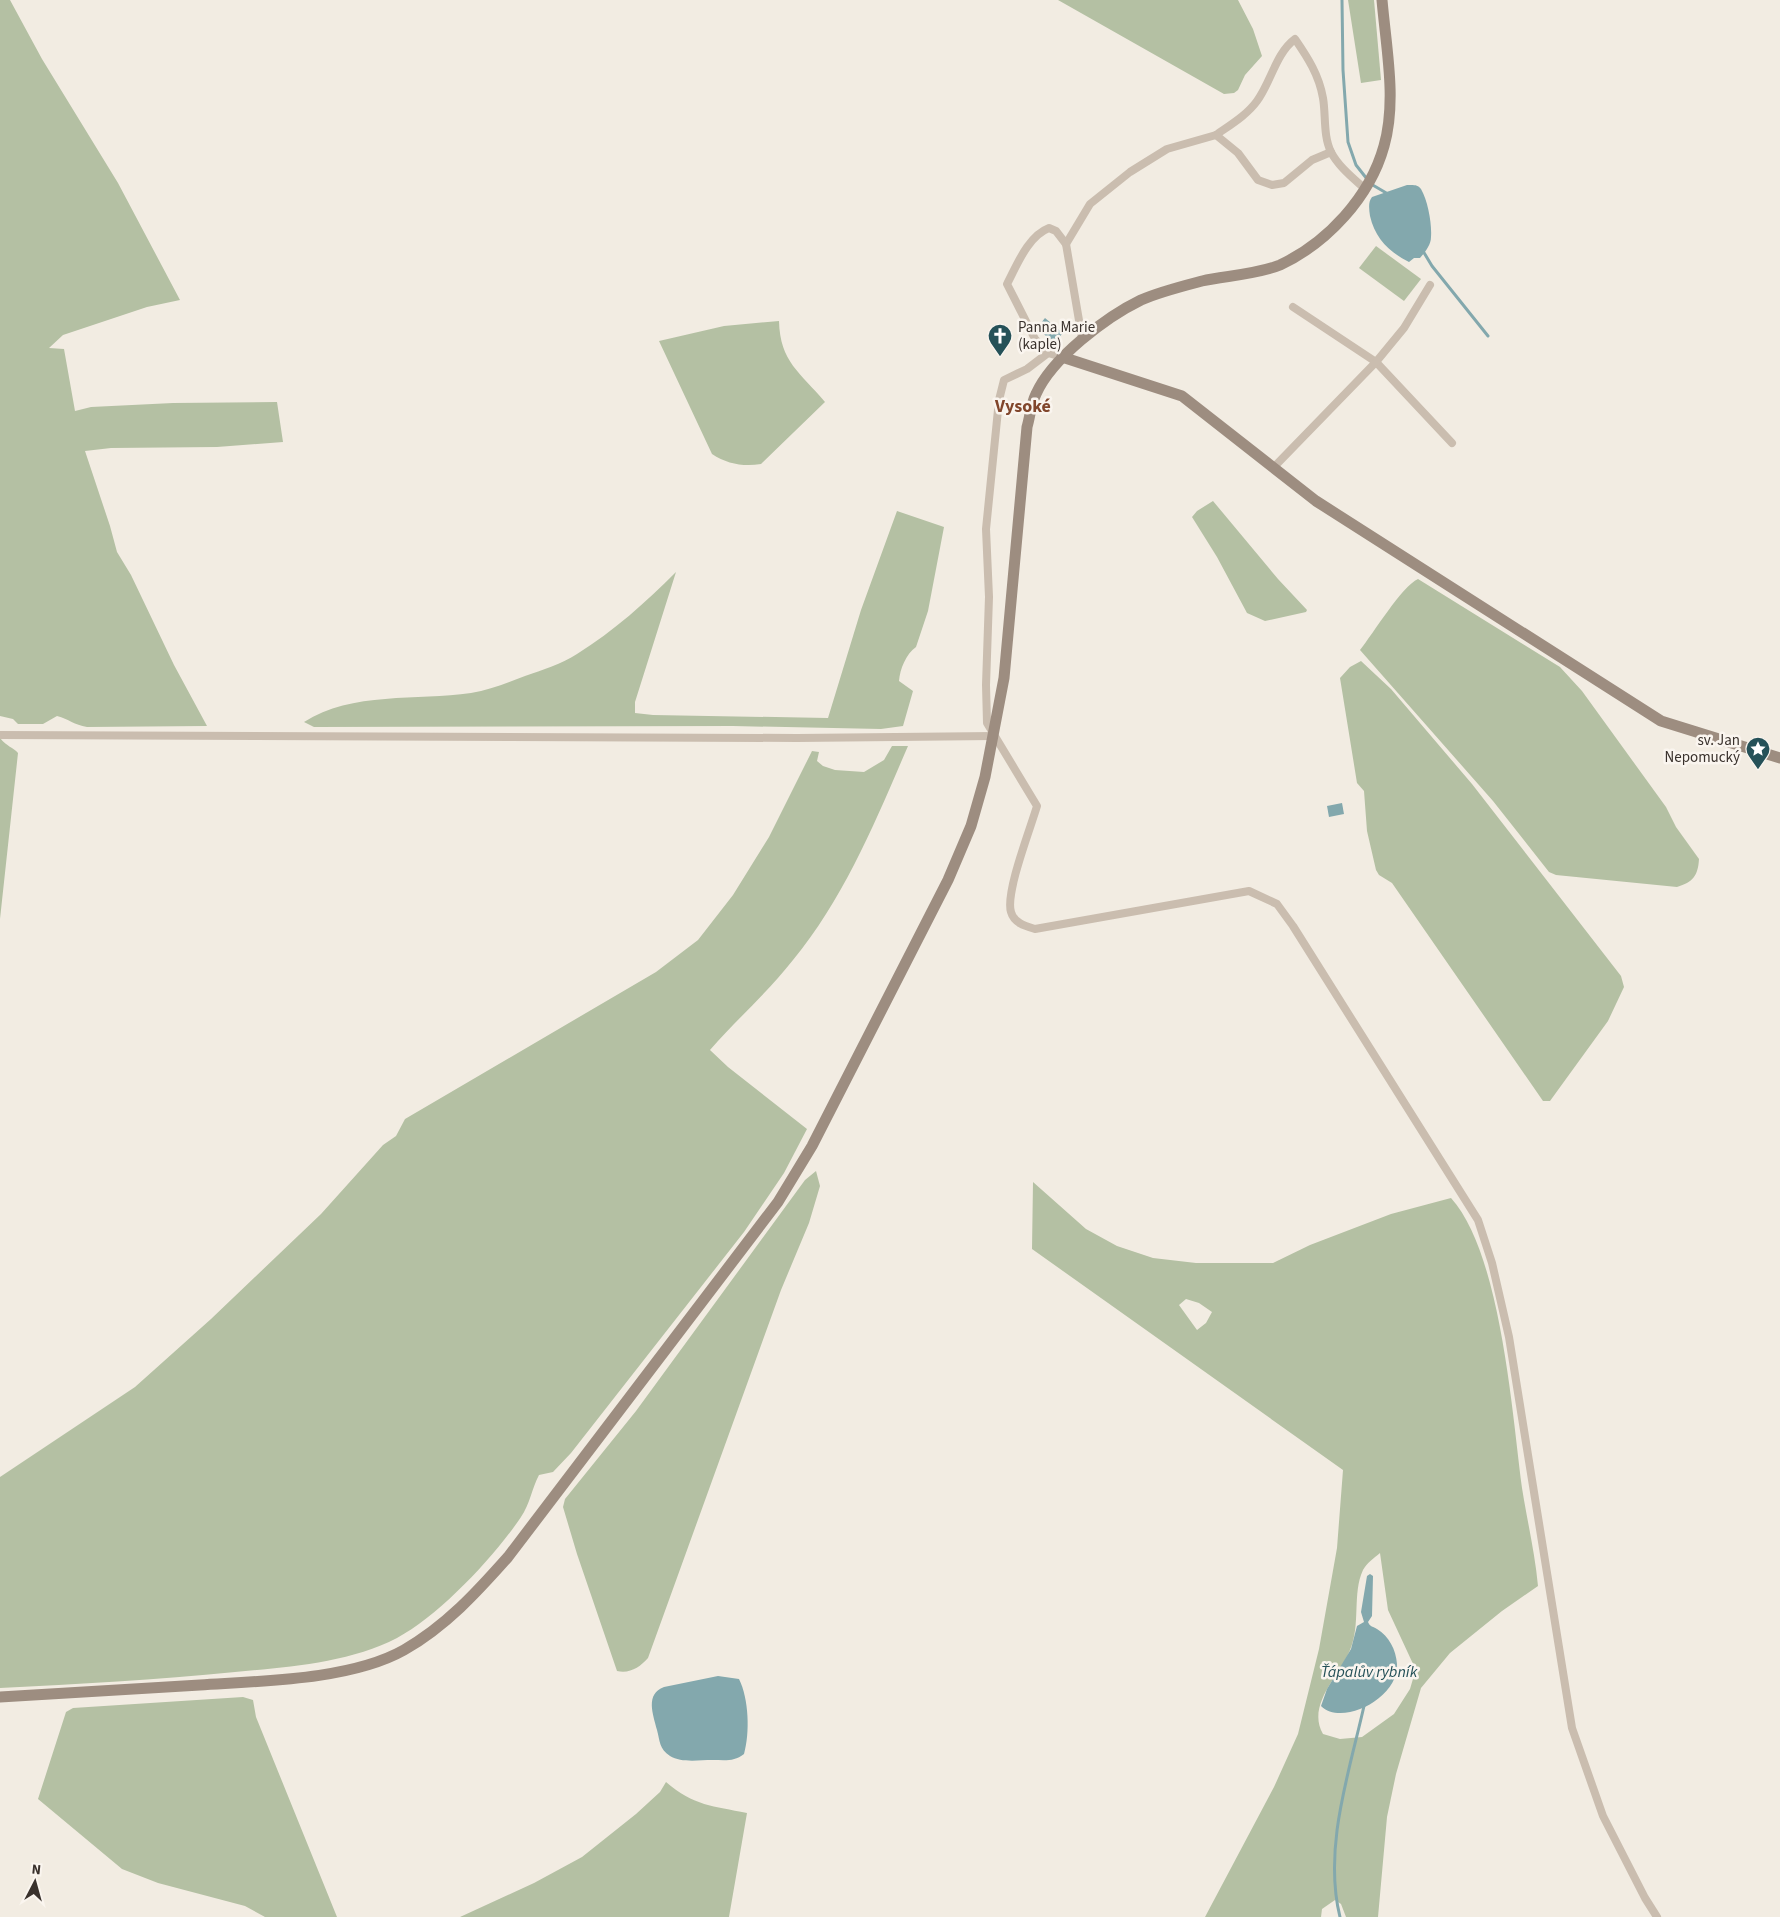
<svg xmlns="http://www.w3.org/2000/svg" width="1780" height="1917" font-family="'Source Sans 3',sans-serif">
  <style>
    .green { fill: #b4c0a3; fill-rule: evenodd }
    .water { fill: #83a8ad }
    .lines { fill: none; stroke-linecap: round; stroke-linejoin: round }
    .stream { stroke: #83a8ad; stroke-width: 3 }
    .street { stroke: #cabdaf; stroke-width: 8 }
    .secondary { stroke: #9d8d80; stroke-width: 11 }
    .labels { text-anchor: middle; stroke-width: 5; stroke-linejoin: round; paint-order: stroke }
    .poi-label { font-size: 15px; fill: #39312c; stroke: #faf5ef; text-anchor: start }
    .water-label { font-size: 16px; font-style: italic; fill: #255158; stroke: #faf5ef }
    .quarter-label { font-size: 18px; font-weight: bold; fill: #81462c; stroke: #faf5ef }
  </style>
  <rect width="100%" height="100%" fill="#f2ece2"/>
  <g class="green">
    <path d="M0,0H10L42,59L118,183L180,300L147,307L63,335L49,348L64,349L75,411L91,407L173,403L277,402L283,442L217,447L111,448L85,451L110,526L117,552L131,575L174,665L207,726L87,727C74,725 69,719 57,716L43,724H18L13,719L0,716Z"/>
    <polygon points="1058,0 1238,0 1253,29 1262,56 1245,75 1238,90 1234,93 1224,94"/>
    <polygon points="1348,0 1374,0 1381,80 1361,83"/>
    <polygon points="1376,246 1421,279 1404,301 1359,268"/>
    <path d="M779,321C780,362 800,372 825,402L761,464C744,467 727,464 712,454L659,341L724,326Z"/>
    <polygon points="1213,501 1278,579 1307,610 1306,612 1265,621 1247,613 1217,557 1192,517 1197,511"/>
    <path d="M897,511L944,527L928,611L916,647C906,654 900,669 899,681L913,691L903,726L881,729L733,726L314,727L304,722C352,691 417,701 471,693C490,690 507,683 525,676C542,670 562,664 577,654C614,631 646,602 676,572L635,702V713L653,715L828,718L861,610Z"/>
    <path d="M1418,579L1560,667L1582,691L1666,807L1676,827L1699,859C1698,876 1693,882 1677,887L1556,875L1549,872L1493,801L1360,650C1373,634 1402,586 1418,579Z"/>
    <polygon points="1361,661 1391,689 1472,784 1621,976 1624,987 1608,1021 1550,1101 1543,1101 1392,883 1379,875 1376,870 1367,831 1364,791 1357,783 1340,678 1350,667"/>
    <path d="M0,738C7,747 13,747 18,753L0,919Z"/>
    <path d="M892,746H908C876,820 845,897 793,960C768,992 737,1019 710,1050L728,1067L807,1129L784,1173L744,1232L571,1453L553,1472L539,1475C532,1488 530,1504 521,1517C494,1557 440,1615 397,1638C349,1663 288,1667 235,1672C157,1680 78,1684 0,1688V1477L135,1387L211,1319L321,1214L383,1145L396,1136L405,1119L656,972L698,940L733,895L769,837L812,751L819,752L817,761L823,766L835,770L864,772L884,760Z"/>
    <path d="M816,1171L820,1186L809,1223L781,1290L648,1658C640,1667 630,1674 617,1671L577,1554L563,1507L565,1499L636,1411L805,1180Z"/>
    <path d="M1033,1182L1086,1229L1117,1246L1153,1258L1196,1263H1273L1310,1245L1391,1214L1451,1198C1501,1253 1512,1413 1522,1488C1527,1520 1535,1553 1538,1586L1502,1611L1450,1653L1421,1688L1396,1774L1387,1817L1378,1917H1346L1341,1904L1335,1900L1322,1909L1321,1917H1205L1274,1787L1298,1734L1319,1649L1337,1548L1343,1470L1032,1249ZM1186,1299L1199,1303L1212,1312L1206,1323L1197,1330L1179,1305ZM1380,1553L1388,1610L1414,1666L1415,1672L1410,1689L1394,1714L1362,1737L1340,1739L1323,1734C1306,1705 1340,1675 1350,1650C1361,1625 1352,1593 1363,1570C1367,1563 1374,1558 1380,1553Z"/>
    <polygon points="243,1697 253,1700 256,1717 337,1917 265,1917 245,1906 158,1883 122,1869 38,1799 66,1712 73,1708"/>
    <path d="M666,1782C694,1806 713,1806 747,1813L729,1917H460L534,1883L582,1857L636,1814L660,1792Z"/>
  </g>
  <g class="water">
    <path d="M1407,185C1412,185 1418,184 1421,189C1428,201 1432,224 1431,237C1431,245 1425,252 1420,258H1414L1409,262C1389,252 1375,238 1370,216C1369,209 1368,202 1372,197Z"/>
    <polygon points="1045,318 1063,333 1054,343 1037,328"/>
    <polygon points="1342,803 1344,814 1329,817 1327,806"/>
    <path d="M1370,1574L1373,1576L1372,1616L1368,1622C1370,1627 1372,1626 1377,1629C1389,1636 1396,1650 1397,1664C1399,1698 1342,1727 1321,1706L1327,1689L1351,1649L1357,1626L1364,1622L1361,1612L1367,1576Z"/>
    <path d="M718,1676L739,1679C749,1699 750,1733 744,1754C734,1762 725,1760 712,1760C699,1760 681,1763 670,1756C659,1749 660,1741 657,1730C653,1714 645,1694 664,1687Z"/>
  </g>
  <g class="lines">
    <g class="stream">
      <polyline points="1342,0 1343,70 1348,142 1356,165 1367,179"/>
      <polyline points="1371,184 1388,194"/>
      <polyline points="1423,251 1432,266 1488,336"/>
      <path d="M1340,1917C1323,1848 1349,1773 1364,1706"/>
    </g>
    <g class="street">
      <path d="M1216,135C1230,125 1247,115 1257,101C1271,82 1276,53 1295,39C1308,58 1319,75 1323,98C1326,115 1323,136 1331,152C1338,166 1353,178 1365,189"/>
      <polyline points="1066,244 1090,204 1130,172 1167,149 1216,135 1238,153 1258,180 1272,185 1284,183 1312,160 1331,152"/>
      <polyline points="1293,307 1376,362 1452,443"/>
      <path d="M1048,353L1027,369L1004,380L999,400L986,529L989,597L986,685L987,723L1037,806C1031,827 1005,893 1011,912C1014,923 1025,926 1035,929L1249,891L1277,904L1293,926L1478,1220L1492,1263L1509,1337L1572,1728L1603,1816L1645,1898L1657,1917"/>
      <path d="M1062,357L1048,353L1035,339L1007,284C1017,265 1028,236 1049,228L1056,231L1066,244L1082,338"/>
      <polyline points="1274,467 1376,362 1404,328 1430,285"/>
      <polyline points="0,735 797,738 994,736"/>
    </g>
    <g class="secondary">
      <polyline points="1062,357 1182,396 1316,501 1661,721 1780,758"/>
      <path d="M0,1697C67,1693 134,1689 200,1685C261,1681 351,1680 404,1650C446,1626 477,1592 508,1557L778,1202L812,1146L948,880L971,826L985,777L1004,678L1027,427C1030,417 1031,404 1036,394C1052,358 1106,317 1141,300C1159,292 1183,286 1202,281C1225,276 1259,274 1280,265C1327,243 1370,197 1384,146C1397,101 1386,47 1382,0"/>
    </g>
  </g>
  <defs>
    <symbol id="church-pin" viewBox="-11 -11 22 30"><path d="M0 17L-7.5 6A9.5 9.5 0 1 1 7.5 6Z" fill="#255158" stroke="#faf5ef"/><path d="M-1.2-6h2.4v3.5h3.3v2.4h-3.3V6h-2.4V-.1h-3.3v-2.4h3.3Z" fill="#fff"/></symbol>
    <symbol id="sight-pin" viewBox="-11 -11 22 30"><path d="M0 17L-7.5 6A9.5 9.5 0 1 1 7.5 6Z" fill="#255158" stroke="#faf5ef"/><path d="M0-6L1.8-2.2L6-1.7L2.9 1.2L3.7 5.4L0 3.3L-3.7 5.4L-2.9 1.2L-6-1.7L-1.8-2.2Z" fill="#fff"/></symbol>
  </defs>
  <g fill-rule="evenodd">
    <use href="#church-pin" x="986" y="322" width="28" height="38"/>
    <use href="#sight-pin" x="1744" y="735" width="28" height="38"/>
  </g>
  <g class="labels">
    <g class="poi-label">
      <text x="1018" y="332">Panna Marie<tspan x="1018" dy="17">(kaple)</tspan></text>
      <text x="1740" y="745" text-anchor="end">sv. Jan<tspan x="1740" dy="17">Nepomucký</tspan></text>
    </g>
    <g class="water-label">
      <text x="1369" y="1677">Ťápalův rybník</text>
    </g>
    <g class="quarter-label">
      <text x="1023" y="412">Vysoké</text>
    </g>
  </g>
  <g transform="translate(35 1882) rotate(6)" stroke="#faf5ef" stroke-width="4" paint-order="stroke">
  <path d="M0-4L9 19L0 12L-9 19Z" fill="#39312c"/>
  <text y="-8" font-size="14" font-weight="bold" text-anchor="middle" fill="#39312c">N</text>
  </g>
</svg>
